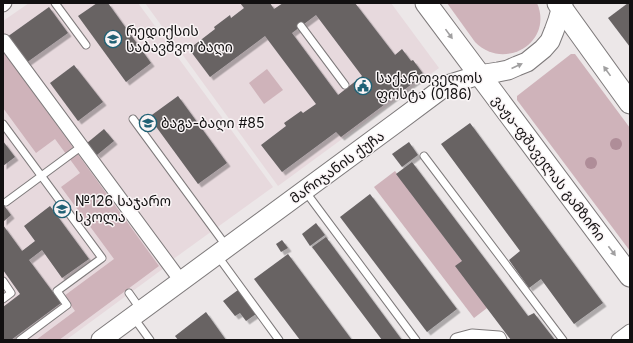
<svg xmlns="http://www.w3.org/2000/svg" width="633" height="343" font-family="Inter,'Noto Sans Georgian',sans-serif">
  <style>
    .built { fill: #e7d9dd }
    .green { fill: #cfb3ba }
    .building { fill: #676364; fill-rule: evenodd; filter: url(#shadow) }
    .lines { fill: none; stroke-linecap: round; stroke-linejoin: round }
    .lane-casing { stroke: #7e7a7b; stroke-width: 9 }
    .street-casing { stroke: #7e7a7b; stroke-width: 15 }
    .secondary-casing { stroke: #7e7a7b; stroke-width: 21 }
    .primary-casing { stroke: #7e7a7b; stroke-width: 23 }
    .lane { stroke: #fff; stroke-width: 7 }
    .street { stroke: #fff; stroke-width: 13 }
    .secondary { stroke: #fff; stroke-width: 19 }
    .primary { stroke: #fff; stroke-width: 21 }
    .tree { fill: #af8d98 }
    .oneway { fill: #a09fa0 }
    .labels { text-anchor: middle; stroke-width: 3; stroke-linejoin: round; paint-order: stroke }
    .poi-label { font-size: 14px; fill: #121011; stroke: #f9f4f5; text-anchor: start }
    .street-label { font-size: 14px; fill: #121011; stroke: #f9f4f5 }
  </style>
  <defs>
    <filter id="shadow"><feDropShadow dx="3.5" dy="3.5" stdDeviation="0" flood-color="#0004"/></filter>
  </defs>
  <rect width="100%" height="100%" fill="#ece7e8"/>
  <g class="built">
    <polygon points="29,3 138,3 273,187 172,260 3,32 3,21"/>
    <polygon points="145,3 391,3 439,68 278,186"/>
    <polygon points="3,47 164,268 66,340 3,340"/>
  </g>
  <g class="green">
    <path d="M447,3H537C554,42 504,72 475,42Z"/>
    <polygon points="3,51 159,266 59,340 36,340 75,311 64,296 114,259 61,187 80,173 55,139 36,153 3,108"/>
    <polygon points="571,54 575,54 630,128 630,251 517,100 517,96"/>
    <polygon points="267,69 283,90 264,104 249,83"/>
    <polygon points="395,171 462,261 487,308 474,318 374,187"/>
  </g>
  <g class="building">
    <polygon points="97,3 108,3 151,63 126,82 78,16"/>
    <path d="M240,3H270L274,9L283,3H355L395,55L402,49L411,61L413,60L424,75L341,137L336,132L282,172L261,145L286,126L284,123L301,111L303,113L316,104L265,36L210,77L189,49L215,29L214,27L230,15L231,18L244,8ZM316,15L362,76L338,95L292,33Z"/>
    <polygon points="628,3 630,3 630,47 608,18"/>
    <polygon points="49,7 68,33 26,63 7,37"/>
    <polygon points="74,65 103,102 78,121 50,83"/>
    <polygon points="178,96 227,163 198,184 149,117"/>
    <polygon points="470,123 603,303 574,324 541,279 529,288 509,260 520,251 441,144"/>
    <polygon points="104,129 114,141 97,155 87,143"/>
    <polygon points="3,141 15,157 3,166"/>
    <polygon points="409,142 418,155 402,167 392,154"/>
    <polygon points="412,162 528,316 534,313 555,340 511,340 455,266 462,261 396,174"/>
    <polygon points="370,194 457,309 427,332 340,217"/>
    <polygon points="3,204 11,215 3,222"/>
    <polygon points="50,206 89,259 62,278 42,250 29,260 61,303 11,340 3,340 3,307 20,294 3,270 3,225 22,251 35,241 24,226"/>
    <polygon points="316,223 325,235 310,246 302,234"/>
    <polygon points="326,237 402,340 382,340 312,247"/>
    <polygon points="282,240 288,248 281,252 276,244"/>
    <polygon points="288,254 352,340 300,340 254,279"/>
    <polygon points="238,290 256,314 246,321 240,313 235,316 223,301"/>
    <polygon points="206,312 226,340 178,340 175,336"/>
  </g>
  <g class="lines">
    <defs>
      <g id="lane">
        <polyline points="55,3 86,45"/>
        <polyline points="301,26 345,85"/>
        <polyline points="133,119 227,247"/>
        <polyline points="3,124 102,258 57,291 67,305 20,340"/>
        <polyline points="424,156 563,340"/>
        <polyline points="305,191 416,340"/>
        <polyline points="6,202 82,146"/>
        <polyline points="217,255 279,340"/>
        <polyline points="3,281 11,293 3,299"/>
        <polyline points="129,293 141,310"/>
        <polyline points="134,318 150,340"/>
      </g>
      <g id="street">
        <polyline points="3,5 5,3"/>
        <polyline points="4,41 181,281"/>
        <polyline points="457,340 472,336 499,338 500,340"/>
        <polyline points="618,340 630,331"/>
      </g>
      <polyline id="secondary" points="101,340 396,123 447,85 479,75 498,72 508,70 517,66 527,62 543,49 550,41 554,31 558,20 563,3"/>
      <g id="primary">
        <polyline points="426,3 630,276"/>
        <polyline points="558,3 630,103"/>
      </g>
    </defs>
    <use href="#lane" class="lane-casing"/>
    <use href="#street" class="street-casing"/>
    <use href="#secondary" class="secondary-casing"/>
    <use href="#primary" class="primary-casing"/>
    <use href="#lane" class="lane"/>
    <use href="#street" class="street"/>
    <use href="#secondary" class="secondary"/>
    <use href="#primary" class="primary"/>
  </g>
  <g class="tree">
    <circle cx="616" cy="144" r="6"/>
    <circle cx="591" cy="163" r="6"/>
  </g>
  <defs><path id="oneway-solid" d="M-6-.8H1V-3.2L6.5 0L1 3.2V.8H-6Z"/></defs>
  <g class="oneway">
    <use href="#oneway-solid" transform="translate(449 34) rotate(54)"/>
    <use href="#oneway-solid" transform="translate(517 66) rotate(-24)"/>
    <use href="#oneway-solid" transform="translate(607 71) rotate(-126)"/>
    <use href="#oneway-solid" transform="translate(612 251) rotate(53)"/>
  </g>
  <defs>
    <symbol id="school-ring" viewBox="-11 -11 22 22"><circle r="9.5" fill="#f9f4f5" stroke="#206175" stroke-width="1.5"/><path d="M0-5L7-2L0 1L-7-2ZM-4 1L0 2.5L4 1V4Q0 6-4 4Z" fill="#206175"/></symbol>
    <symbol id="civic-ring" viewBox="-11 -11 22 22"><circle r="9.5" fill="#f9f4f5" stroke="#206175" stroke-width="1.5"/><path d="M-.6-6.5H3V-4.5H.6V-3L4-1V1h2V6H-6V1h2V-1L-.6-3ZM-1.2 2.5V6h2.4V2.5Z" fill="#206175"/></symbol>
  </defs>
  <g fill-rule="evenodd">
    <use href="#school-ring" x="103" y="29" width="20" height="20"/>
    <use href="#civic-ring" x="353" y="76" width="20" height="20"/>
    <use href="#school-ring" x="138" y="113" width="20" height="20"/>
    <use href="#school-ring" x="52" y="199" width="20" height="20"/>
  </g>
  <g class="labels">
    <g class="poi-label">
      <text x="126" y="36">რედიქსის<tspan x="126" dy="16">საბავშვო ბაღი</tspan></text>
      <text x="376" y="83">საქართველოს<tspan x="376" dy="16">ფოსტა (0186)</tspan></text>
      <text x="161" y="128">ბაგა-ბაღი #85</text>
      <text x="75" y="206">№126 საჯარო<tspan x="75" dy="16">სკოლა</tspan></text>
    </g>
    <g class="street-label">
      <text transform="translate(337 167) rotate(-36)" y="5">მარიჯანის ქუჩა</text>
      <text transform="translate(549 168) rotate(53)" y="5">ვაჟა-ფშაველას გამზირი</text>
    </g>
  </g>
  <rect width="633" height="343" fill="none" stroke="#121011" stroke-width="8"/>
</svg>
